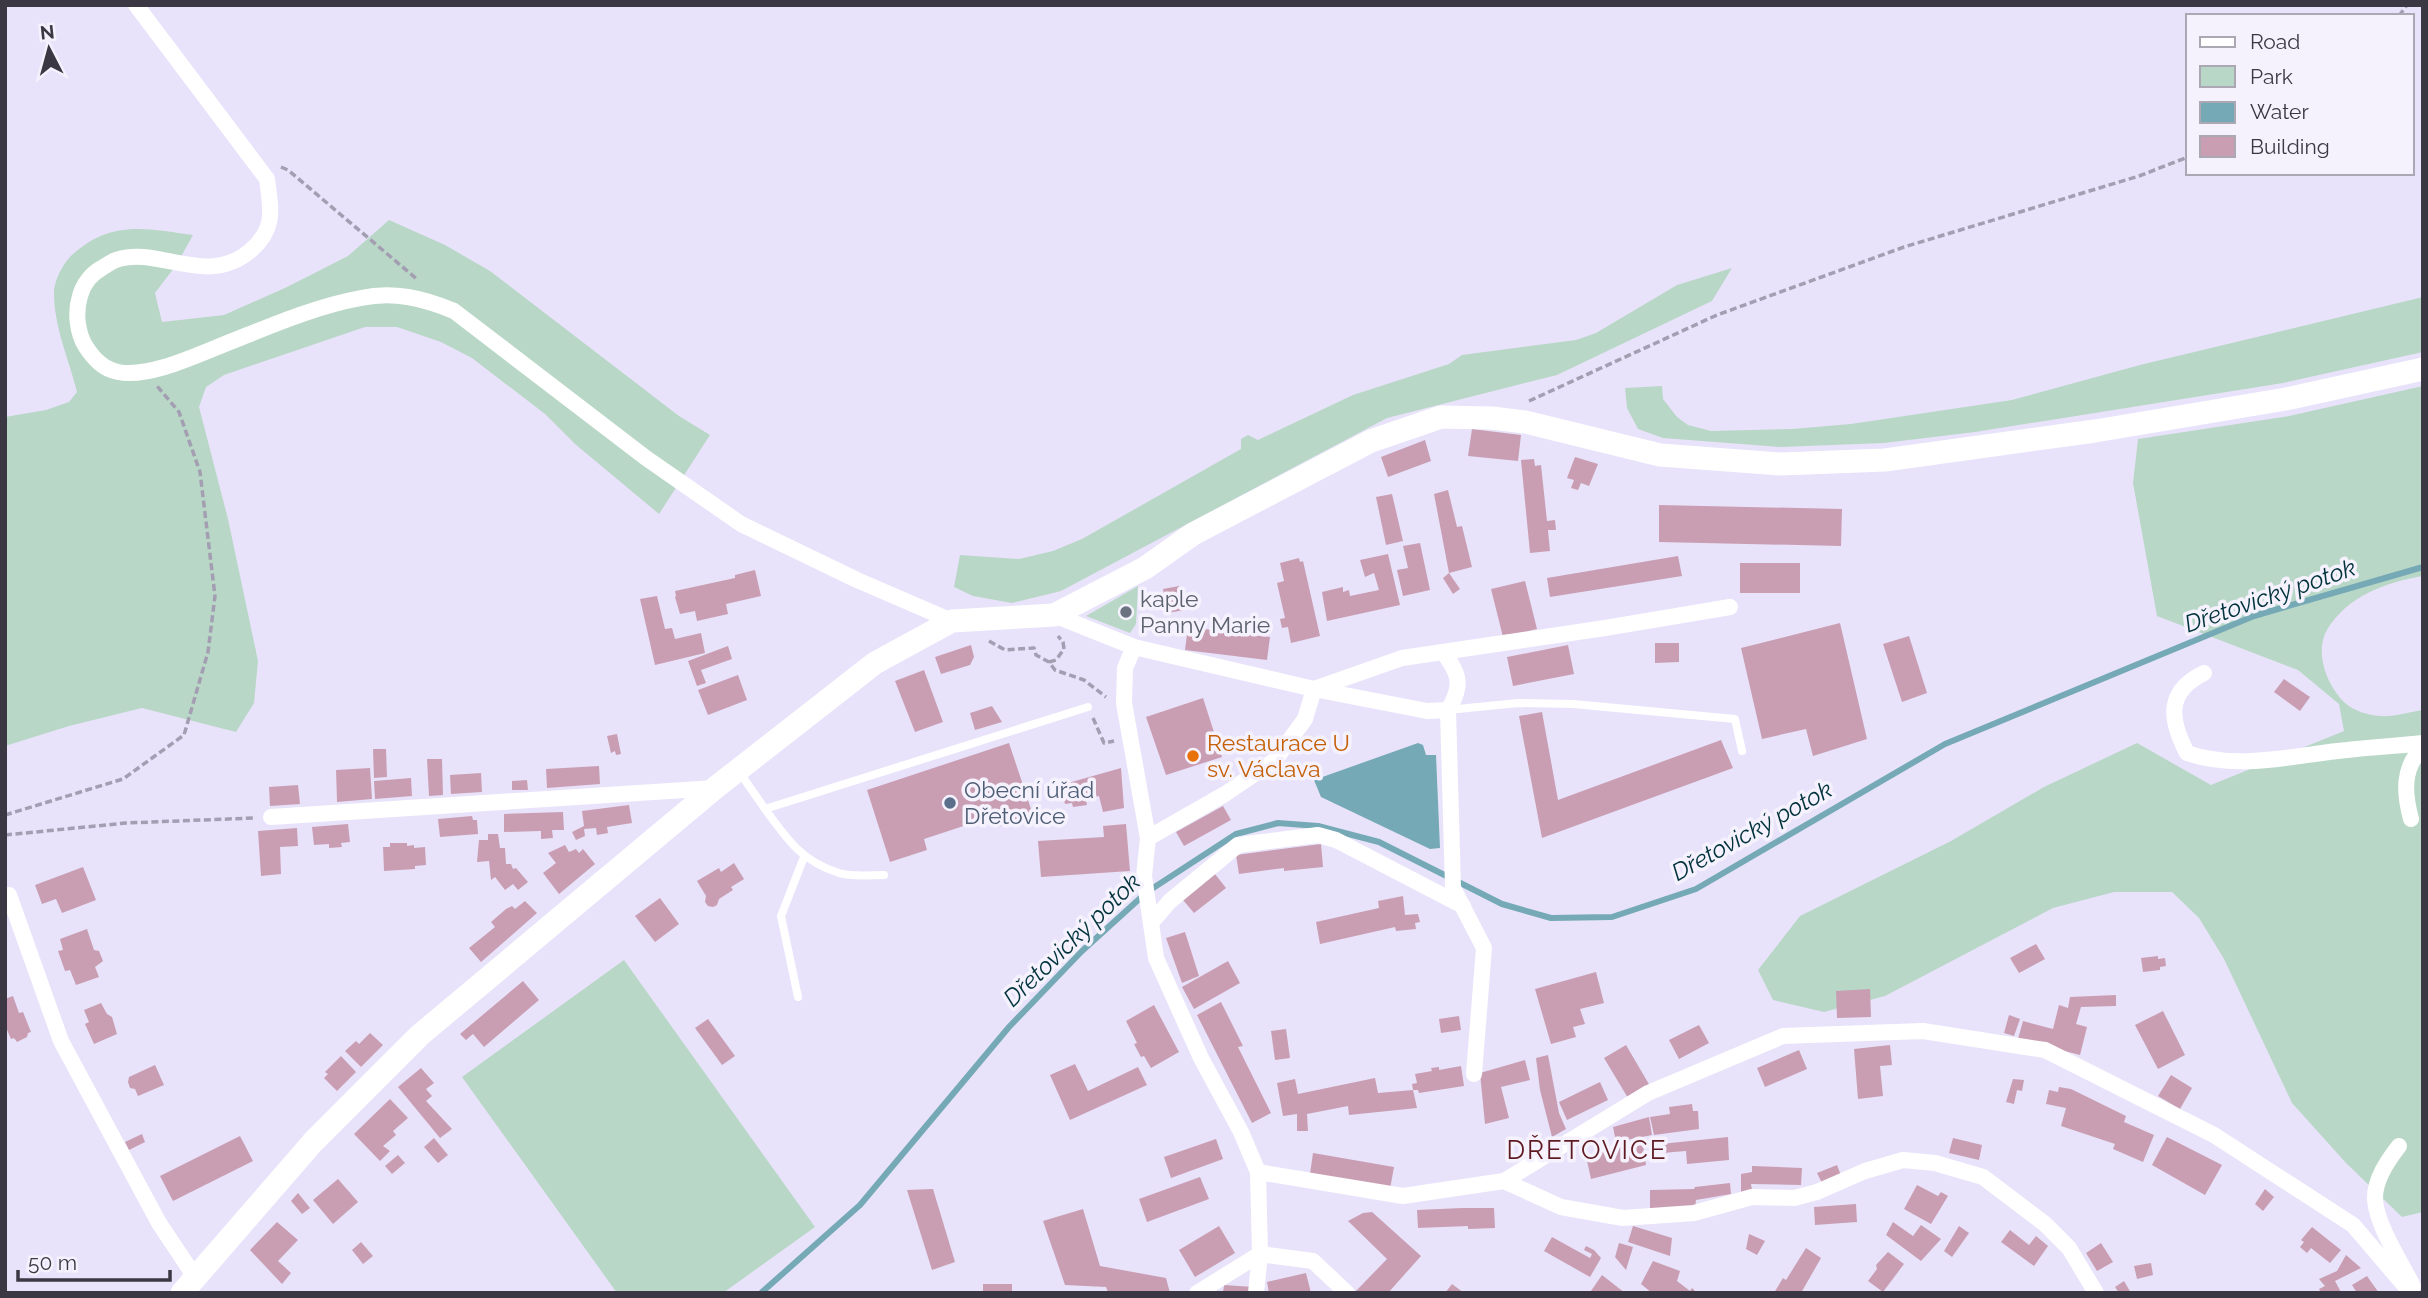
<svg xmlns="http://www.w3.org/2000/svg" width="2428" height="1298" font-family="Raleway,sans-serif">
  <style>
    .green { fill: #b9d7c7 }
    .water { fill: #75a9b5 }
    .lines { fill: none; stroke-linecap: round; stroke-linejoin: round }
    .stream { stroke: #75a9b5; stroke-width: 6 }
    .building { fill: #c99eb3 }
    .path { stroke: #a39eb1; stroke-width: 3.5; stroke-dasharray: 7 3.5; stroke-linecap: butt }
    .lane { stroke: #fff; stroke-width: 8 }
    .street { stroke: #fff; stroke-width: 16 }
    .secondary { stroke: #fff; stroke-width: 23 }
    .worship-dot { fill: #6b7280; stroke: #f5f2fe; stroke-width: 2.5 }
    .food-dot { fill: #e8710a; stroke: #f5f2fe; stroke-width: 2.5 }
    .service-dot { fill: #5c6f8a; stroke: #f5f2fe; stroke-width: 2.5 }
    .labels { text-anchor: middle; stroke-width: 7; stroke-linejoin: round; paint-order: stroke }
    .worship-label { font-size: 23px; fill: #5b616d; stroke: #f5f2fe; text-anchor: start }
    .food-label { font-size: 23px; fill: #c56008; stroke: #f5f2fe; text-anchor: start }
    .service-label { font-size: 23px; fill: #4e5e75; stroke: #f5f2fe; text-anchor: start }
    .water-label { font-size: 24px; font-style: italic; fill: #00323b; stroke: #f5f2fe }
    .quarter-label { font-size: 26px; letter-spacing: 2px; fill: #5f1a21; stroke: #f5f2fe }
  </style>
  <rect width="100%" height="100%" fill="#e8e3fa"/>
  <g class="green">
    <path d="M389,220L445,245L490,271L679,416L710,435L659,514L575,444L545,414L472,358L441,342L397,327H365L224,375L206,387L199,407L228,519L258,661L254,703L236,732L142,708L69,726L5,746V417L46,410L69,402L77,392C69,359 54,328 54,293C54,281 63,263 72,255C110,220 145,228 193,235L177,264L155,293L162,322L224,315L287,287L348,256Z"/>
    <polygon points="1732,268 1712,301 1557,375 1387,418 1061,591 1012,603 973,596 954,587 960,555 1019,559 1053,551 1082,539 1241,449 1241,439 1248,435 1258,440 1353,395 1449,364 1462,355 1576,340 1596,333 1677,285"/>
    <polygon points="2423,297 2423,352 2283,383 1975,432 1884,443 1781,447 1663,438 1638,429 1627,408 1625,388 1662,386 1663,399 1677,417 1688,425 1711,431 1792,429 1851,424 2012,400 2140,365"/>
    <path d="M2423,386V576C2387,582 2347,596 2327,630C2314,652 2327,686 2345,703C2354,711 2368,715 2380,716C2394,717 2409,712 2423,710V1212L2402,1217L2346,1163L2292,1103L2224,959L2199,918L2172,892H2114L2053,908L1885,996L1824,1012L1773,1000L1758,970L1800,916L1951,841L2044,787L2137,743L2211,785L2344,731L2339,704L2298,670L2157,616L2133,483L2138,439L2289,416Z"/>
    <polygon points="1138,586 1136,624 1130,633 1086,616"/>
    <polygon points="624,960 815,1227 723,1293 617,1293 462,1077"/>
  </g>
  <polygon class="water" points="1418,743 1423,745 1426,755 1436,755 1440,848 1430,849 1321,797 1314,780"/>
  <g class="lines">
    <polyline class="stream" points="761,1293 860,1205 1009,1027 1082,951 1147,892 1236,834 1278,823 1318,826 1379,842 1502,904 1551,918 1612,917 1696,889 1945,744 2254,616 2423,567"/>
  </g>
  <g class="building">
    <polygon points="1472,429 1521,435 1518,461 1468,456"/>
    <polygon points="1425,440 1431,461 1388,477 1381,457"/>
    <polygon points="1575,457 1598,464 1589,486 1581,483 1578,490 1571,488 1574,480 1567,478"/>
    <polygon points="1534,459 1535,466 1541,465 1547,521 1555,520 1556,530 1548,530 1550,551 1530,553 1521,460"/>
    <polygon points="1448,490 1457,527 1462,526 1472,567 1449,573 1434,494"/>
    <polygon points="1392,494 1403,541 1386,545 1376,497"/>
    <polygon points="1659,505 1842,509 1841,546 1659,542"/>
    <polygon points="1420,543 1430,590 1403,596 1397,570 1408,568 1403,546"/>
    <polygon points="1388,554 1400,605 1327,621 1322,592 1343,587 1343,592 1349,590 1350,596 1379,590 1374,573 1365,577 1360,560"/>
    <polygon points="1678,556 1682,576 1550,597 1547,578"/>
    <polygon points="1299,558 1300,562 1303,561 1320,636 1291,643 1288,627 1282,628 1280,619 1285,618 1277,583 1284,581 1280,563"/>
    <rect x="1740" y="563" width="60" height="30"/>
    <polygon points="755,570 761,596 726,604 728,614 697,621 695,611 680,614 675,597 676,596 675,591 735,578 735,575"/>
    <polygon points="1449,573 1460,589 1453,594 1443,578"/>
    <polygon points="1525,581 1537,629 1503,637 1491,589"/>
    <polygon points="1179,586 1184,610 1168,613 1163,589"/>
    <polygon points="657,596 665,629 672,628 675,639 701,633 705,653 655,665 640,599"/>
    <circle cx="1126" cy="611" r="5.5"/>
    <polygon points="1840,623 1867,739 1813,756 1806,729 1762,739 1741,648"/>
    <polygon points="1188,627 1270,637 1267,660 1185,650"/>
    <polygon points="1909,636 1927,693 1902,702 1883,644"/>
    <polygon points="1655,643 1679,643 1679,662 1655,663"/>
    <polygon points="971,645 974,657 970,665 941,674 935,657"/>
    <polygon points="1568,645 1574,674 1513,686 1507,657"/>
    <polygon points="728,646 732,659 701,670 706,683 697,686 688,661"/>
    <polygon points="924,670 943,722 915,732 895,681"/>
    <polygon points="738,675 747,700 708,715 698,690"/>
    <polygon points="2284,679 2310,697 2300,711 2274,692"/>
    <polygon points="1203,698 1222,757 1166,775 1146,717"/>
    <polygon points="992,706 1002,722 975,730 970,713"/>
    <polygon points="1542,712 1558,800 1721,740 1733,768 1542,838 1519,716"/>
    <polygon points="617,734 621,754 616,755 615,751 611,753 607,736"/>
    <polygon points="1009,743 1033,815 998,827 994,816 924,839 927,850 890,862 867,790"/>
    <polygon points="373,749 386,749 387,777 374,778"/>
    <polygon points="427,759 442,759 443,795 429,796"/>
    <polygon points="599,766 600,784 547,788 546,769"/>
    <polygon points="370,768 372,799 337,802 336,770"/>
    <polygon points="1121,768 1124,808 1103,812 1099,796 1086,800 1087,805 1073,807 1072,803 1065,804 1061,785"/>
    <polygon points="481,773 482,792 451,794 450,775"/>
    <polygon points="411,778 412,796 375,799 374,781"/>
    <polygon points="527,780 528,790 512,790 512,781"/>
    <polygon points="298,785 300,804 270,806 269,787"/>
    <polygon points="629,805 632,823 607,827 608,833 597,835 596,828 584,829 585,836 576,840 572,832 584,826 582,811"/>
    <polygon points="1223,806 1231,820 1184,846 1176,832"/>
    <polygon points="563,812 564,830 552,830 553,838 541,839 541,831 504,832 504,814"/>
    <polygon points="472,816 473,820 477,820 478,834 440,837 438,819"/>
    <polygon points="348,824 350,842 341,843 342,847 329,848 329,844 314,845 312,827"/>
    <polygon points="1126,824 1130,871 1041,877 1038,841 1104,837 1103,826"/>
    <polygon points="297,828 298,846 280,847 281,874 261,876 258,831"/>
    <polygon points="488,834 498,834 500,848 505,848 506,864 511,864 513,869 516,868 528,882 518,890 513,884 505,890 495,877 491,880 489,861 477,862 479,840 488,840"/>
    <polygon points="390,843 407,843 407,846 414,845 414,848 425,847 426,865 415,866 415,869 384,871 383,847 390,847"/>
    <polygon points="1321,844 1323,867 1284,871 1284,868 1239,874 1236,855"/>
    <polygon points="565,845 569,852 576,849 579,853 583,849 595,864 559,894 543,873 556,863 548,853"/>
    <polygon points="734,863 744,879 731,887 733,890 719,899 717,905 713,907 708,906 705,902 706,896 697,881 719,868 721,872"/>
    <polygon points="83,867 96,900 62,913 56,899 42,904 35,885"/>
    <polygon points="1215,874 1226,888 1194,913 1183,900"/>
    <polygon points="1403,896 1405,915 1418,914 1420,922 1415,923 1416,929 1396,931 1395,927 1320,944 1316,922 1379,908 1378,901"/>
    <polygon points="660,898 679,924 655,942 635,916"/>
    <polygon points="525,901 537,913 481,962 469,948 495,927 491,922 506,909 512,906 515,909"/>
    <polygon points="87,929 94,950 99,951 103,961 95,967 99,977 76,985 70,970 65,971 58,951 63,950 60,939"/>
    <polygon points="1185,932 1199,976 1182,983 1166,938"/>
    <polygon points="2036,944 2045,959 2019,973 2010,958"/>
    <polygon points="2158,956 2158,959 2165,958 2166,966 2160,967 2160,970 2143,972 2141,958"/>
    <polygon points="1228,961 1240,983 1194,1009 1182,987"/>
    <polygon points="1596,972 1604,1003 1580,1009 1585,1024 1573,1027 1576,1037 1551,1044 1535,989"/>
    <polygon points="523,981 539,1000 484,1047 473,1034 466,1040 460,1034"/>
    <polygon points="1870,989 1871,1017 1837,1018 1836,991"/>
    <polygon points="2116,995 2116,1006 2081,1007 2076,1024 2087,1027 2080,1055 2018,1039 2023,1021 2053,1029 2059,1005 2068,1008 2070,997"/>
    <polygon points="13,996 19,1013 23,1012 31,1032 28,1033 27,1037 17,1042 14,1038 11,1039 5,1025 5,999"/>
    <polygon points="1221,1002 1243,1046 1238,1047 1271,1113 1252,1123 1197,1015"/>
    <polygon points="101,1003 107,1014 112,1017 117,1034 94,1044 85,1024 89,1022 84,1010"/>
    <polygon points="1154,1005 1179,1052 1151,1068 1144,1056 1141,1057 1134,1044 1137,1043 1126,1021"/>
    <polygon points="2163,1011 2185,1055 2158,1069 2135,1025"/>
    <polygon points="2009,1015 2020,1019 2014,1036 2004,1033"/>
    <polygon points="1459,1016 1461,1030 1441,1033 1439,1019"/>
    <polygon points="708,1019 735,1056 722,1065 695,1028"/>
    <polygon points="1699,1025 1709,1043 1679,1059 1669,1040"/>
    <polygon points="1286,1029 1290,1058 1275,1060 1271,1031"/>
    <polygon points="370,1033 383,1045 361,1067 345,1051 356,1041 359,1044"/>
    <polygon points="1626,1045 1650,1086 1628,1098 1604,1058"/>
    <polygon points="1890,1045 1892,1065 1880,1066 1883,1096 1858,1099 1854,1049"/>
    <polygon points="1799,1050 1807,1069 1765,1087 1757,1068"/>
    <polygon points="1548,1055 1559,1113 1566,1129 1552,1137 1540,1090 1536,1058"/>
    <polygon points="341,1056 356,1072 337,1091 324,1078 328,1074 325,1072"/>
    <polygon points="1525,1060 1530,1080 1501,1087 1509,1118 1485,1124 1480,1073"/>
    <polygon points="1075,1064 1088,1091 1138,1067 1147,1085 1070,1120 1050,1075"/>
    <polygon points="155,1065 164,1085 138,1096 135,1089 130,1088 128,1082 129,1077"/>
    <polygon points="1461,1066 1464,1086 1419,1093 1418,1090 1413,1090 1412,1084 1417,1083 1415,1074 1432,1071 1431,1068 1439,1067 1439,1070"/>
    <polygon points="421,1068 434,1083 426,1089 432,1096 426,1101 452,1129 440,1138 398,1087"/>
    <polygon points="2171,1075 2192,1088 2180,1109 2158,1096"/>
    <polygon points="1375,1078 1378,1093 1413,1090 1417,1108 1349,1115 1348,1106 1307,1114 1308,1131 1297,1131 1297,1114 1283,1116 1277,1083 1295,1079 1298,1094"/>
    <polygon points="2013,1079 2024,1080 2022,1091 2017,1090 2014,1104 2006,1102"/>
    <polygon points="1600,1082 1608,1100 1567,1120 1559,1102"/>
    <polygon points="2059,1087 2071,1089 2126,1116 2124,1122 2154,1135 2143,1162 2113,1149 2115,1144 2061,1126 2066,1108 2046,1104 2049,1090 2058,1092"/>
    <polygon points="390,1099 408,1118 393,1131 396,1135 383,1146 390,1151 380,1161 354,1134"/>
    <polygon points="1692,1104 1693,1111 1698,1111 1699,1129 1654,1135 1650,1117 1670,1114 1669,1107"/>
    <polygon points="1649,1117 1652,1135 1616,1142 1613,1127"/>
    <polygon points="142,1134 145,1142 129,1150 125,1142"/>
    <polygon points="240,1136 253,1161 173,1201 160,1176"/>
    <polygon points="1728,1137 1729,1160 1687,1164 1686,1151 1662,1153 1661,1144"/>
    <polygon points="2167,1137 2222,1165 2205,1195 2152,1165"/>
    <polygon points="434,1138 448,1155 438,1163 424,1147"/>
    <polygon points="1953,1138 1982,1145 1979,1160 1949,1153"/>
    <polygon points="1216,1139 1223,1159 1171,1178 1164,1157"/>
    <polygon points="1643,1145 1646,1165 1591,1179 1586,1156 1620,1147"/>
    <polygon points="1313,1153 1394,1167 1390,1189 1310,1174"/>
    <polygon points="398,1155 405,1163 392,1174 385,1166"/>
    <polygon points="1837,1165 1842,1178 1823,1185 1817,1173"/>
    <polygon points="1752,1166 1802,1168 1801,1185 1751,1184 1752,1190 1741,1192 1741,1174 1752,1172"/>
    <polygon points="1200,1177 1209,1199 1147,1222 1139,1199"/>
    <polygon points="338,1179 358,1202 333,1224 313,1200"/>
    <polygon points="1730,1183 1731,1194 1696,1200 1695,1209 1650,1209 1650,1190 1694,1189 1695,1187"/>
    <polygon points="1917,1185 1938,1196 1941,1192 1948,1196 1931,1224 1904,1209"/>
    <polygon points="933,1189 955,1262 932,1270 907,1190"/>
    <polygon points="2265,1189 2274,1197 2263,1211 2255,1204"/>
    <polygon points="298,1193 310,1208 302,1214 291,1201"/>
    <polygon points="1856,1204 1857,1222 1815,1225 1814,1207"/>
    <polygon points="1462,1208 1494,1208 1495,1228 1468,1229 1468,1226 1418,1228 1417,1210"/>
    <polygon points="1083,1209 1100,1266 1166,1278 1170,1293 1112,1293 1108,1292 1106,1287 1065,1285 1043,1221"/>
    <polygon points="1372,1212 1421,1256 1388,1293 1356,1291 1387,1259 1348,1221 1363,1213"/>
    <polygon points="277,1222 298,1240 278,1261 291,1273 282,1284 250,1250"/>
    <polygon points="1893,1222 1913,1236 1921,1225 1941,1239 1921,1261 1886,1235"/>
    <polygon points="1219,1226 1235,1253 1195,1277 1179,1250"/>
    <polygon points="1633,1226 1672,1238 1670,1256 1628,1242"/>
    <polygon points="1959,1226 1969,1233 1952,1257 1944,1251"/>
    <polygon points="2312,1227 2341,1250 2330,1263 2311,1248 2307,1253 2300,1247 2304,1242 2301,1240"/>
    <polygon points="2010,1230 2029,1245 2036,1236 2048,1246 2034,1266 2001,1242"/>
    <polygon points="1749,1234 1765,1241 1757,1255 1746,1249"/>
    <polygon points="1552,1237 1590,1258 1592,1254 1584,1250 1586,1246 1594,1250 1601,1258 1590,1277 1544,1251"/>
    <polygon points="361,1242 373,1256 363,1264 352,1250"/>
    <polygon points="1619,1243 1633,1247 1626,1270 1615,1257"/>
    <polygon points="2101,1243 2113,1262 2097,1271 2086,1253"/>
    <polygon points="1806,1248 1821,1258 1801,1293 1774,1293 1783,1278 1786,1280"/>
    <polygon points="1888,1252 1904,1264 1883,1292 1868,1281 1877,1269 1876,1265"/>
    <polygon points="2346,1255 2361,1268 2335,1281 2341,1292 2321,1293 2319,1289 2325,1286 2319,1279 2337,1271"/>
    <polygon points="1653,1261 1680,1271 1677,1281 1690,1291 1692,1288 1697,1293 1652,1293 1641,1284"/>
    <polygon points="2151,1263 2153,1275 2137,1279 2134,1266"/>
    <polygon points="1306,1273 1311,1293 1269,1293 1267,1282"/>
    <polygon points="1602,1275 1625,1293 1593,1293 1591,1291"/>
    <polygon points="2367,1276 2379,1293 2357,1293 2352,1285"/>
    <polygon points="2124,1281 2131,1293 2119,1293 2115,1287"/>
    <rect x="983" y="1284" width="29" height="9"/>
    <polygon points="1452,1284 1464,1293 1445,1293"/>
    <polygon points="1224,1285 1254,1287 1253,1293 1223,1293"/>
  </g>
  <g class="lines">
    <g class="path">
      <polyline points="2399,16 2407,5"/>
      <polyline points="281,167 288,170 418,280"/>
      <polyline points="1529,401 1717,315 1904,247 2139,176 2188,157"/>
      <polyline points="989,641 1005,650 1034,648 1036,655 1049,662 1055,670 1084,680 1106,697"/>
      <polyline points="1049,662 1056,660 1064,649 1063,642 1058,636"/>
      <polyline points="1093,718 1104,743 1114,741"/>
      <polyline points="5,815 123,779 184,735 208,652 215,596 200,472 179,412 157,386"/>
      <polyline points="5,835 126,823 254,818"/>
    </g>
    <g class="lane">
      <polyline points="1448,710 1518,703 1573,704 1735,719 1742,751"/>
      <polyline points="740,773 765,809 1088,707"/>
      <path d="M765,809C787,839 801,861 839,873C852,877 870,875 884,875"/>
      <polyline points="798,997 781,916 804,857"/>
    </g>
    <g class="street">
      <path d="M136,5L267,179C271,210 276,229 250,251C206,288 158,245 116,260C112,261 107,265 102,268C92,273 83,284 80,296C75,312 77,333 86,347C94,359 103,369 118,372C147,378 193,357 220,346C266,328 312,307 361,298C393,291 423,298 454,311L646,458L741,524L857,580L952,621"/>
      <polyline points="1054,615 1134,647 1314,689 1402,658 1605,628 1730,607"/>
      <polyline points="1134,647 1125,668 1124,703 1148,838 1144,876 1156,958 1201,1058 1241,1132 1258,1172 1260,1254 1313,1261 1347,1293"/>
      <path d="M1443,652C1460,674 1463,686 1448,710"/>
      <path d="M2204,673C2165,692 2170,720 2187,753C2239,771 2294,755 2347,750C2372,747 2398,746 2423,743"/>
      <polyline points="271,817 715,788"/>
      <path d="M2411,819C2404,793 2402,768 2423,747"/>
      <polyline points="1148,838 1225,794 1275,760 1305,719 1314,689 1427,711 1448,710 1453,888 1484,948 1474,1074"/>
      <polyline points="9,895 61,1041 159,1223 195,1277"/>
      <polyline points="1151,923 1170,901 1238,845 1318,835 1336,840 1463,906"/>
      <path d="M2399,1146C2388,1160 2374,1180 2375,1200C2377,1226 2401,1262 2413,1286"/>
      <polyline points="1258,1172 1403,1196 1504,1181 1648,1093 1783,1036 1923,1031 2045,1050 2214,1135 2353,1225 2411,1293"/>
      <polyline points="1504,1181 1561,1207 1623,1218 1694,1213 1752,1197 1794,1198 1817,1192 1865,1171 1903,1160 1935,1163 1983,1177 2045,1224 2069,1248 2096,1293"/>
      <polyline points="1197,1293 1260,1254"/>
      <polyline points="1256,1293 1260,1254"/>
    </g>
    <polyline class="secondary" points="182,1293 313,1142 420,1035 715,788 875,663 952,621 1054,615 1145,568 1193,534 1371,441 1441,417 1492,418 1525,422 1660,455 1781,464 1885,460 2095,431 2286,399 2423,369"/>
  </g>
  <circle class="worship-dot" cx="1126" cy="612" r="7"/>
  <circle class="food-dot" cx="1193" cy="756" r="7"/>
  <circle class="service-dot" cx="950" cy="803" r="7"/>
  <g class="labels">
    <g class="worship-label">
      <text x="1140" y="607">kaple<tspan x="1140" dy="26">Panny Marie</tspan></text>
    </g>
    <g class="food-label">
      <text x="1207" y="751">Restaurace U<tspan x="1207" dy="26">sv. Václava</tspan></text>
    </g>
    <g class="service-label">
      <text x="964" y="798">Obecní úřad<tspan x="964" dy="26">Dřetovice</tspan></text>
    </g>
    <g class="water-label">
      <text transform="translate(2270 596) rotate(-19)" y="8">Dřetovický potok</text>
      <text transform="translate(1752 831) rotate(-29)" y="8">Dřetovický potok</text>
      <text transform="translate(1072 940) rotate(-44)" y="8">Dřetovický potok</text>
    </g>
    <g class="quarter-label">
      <text x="1587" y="1159">DŘETOVICE</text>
    </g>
  </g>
  <rect width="2428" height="1298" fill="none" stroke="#3b3844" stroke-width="14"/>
  <rect x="2186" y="14" width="228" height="161" fill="#f5f2fe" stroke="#aba8b4" stroke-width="2"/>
  <rect x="2200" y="37" width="35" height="10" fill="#ffffff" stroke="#aba8b4" stroke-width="2"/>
  <text x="2250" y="49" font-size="21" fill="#3b3844">Road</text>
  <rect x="2200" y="66" width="35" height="21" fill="#b9d7c7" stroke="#aba8b4" stroke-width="2"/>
  <text x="2250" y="84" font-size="21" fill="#3b3844">Park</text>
  <rect x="2200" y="102" width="35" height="21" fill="#75a9b5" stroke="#aba8b4" stroke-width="2"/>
  <text x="2250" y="119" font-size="21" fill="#3b3844">Water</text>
  <rect x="2200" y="136" width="35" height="21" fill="#c99eb3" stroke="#aba8b4" stroke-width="2"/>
  <text x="2250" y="154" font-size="21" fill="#3b3844">Building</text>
  <g transform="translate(49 49) rotate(354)" stroke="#f5f2fe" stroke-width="5" paint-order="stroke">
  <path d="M0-5L12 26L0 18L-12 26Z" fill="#3b3844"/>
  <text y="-10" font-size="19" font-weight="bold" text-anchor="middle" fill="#3b3844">N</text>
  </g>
  <path d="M18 1270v10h152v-10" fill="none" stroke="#3b3844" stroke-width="3.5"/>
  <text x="28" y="1270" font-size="21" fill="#3b3844" stroke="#f5f2fe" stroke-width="5" paint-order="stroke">50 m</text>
</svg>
